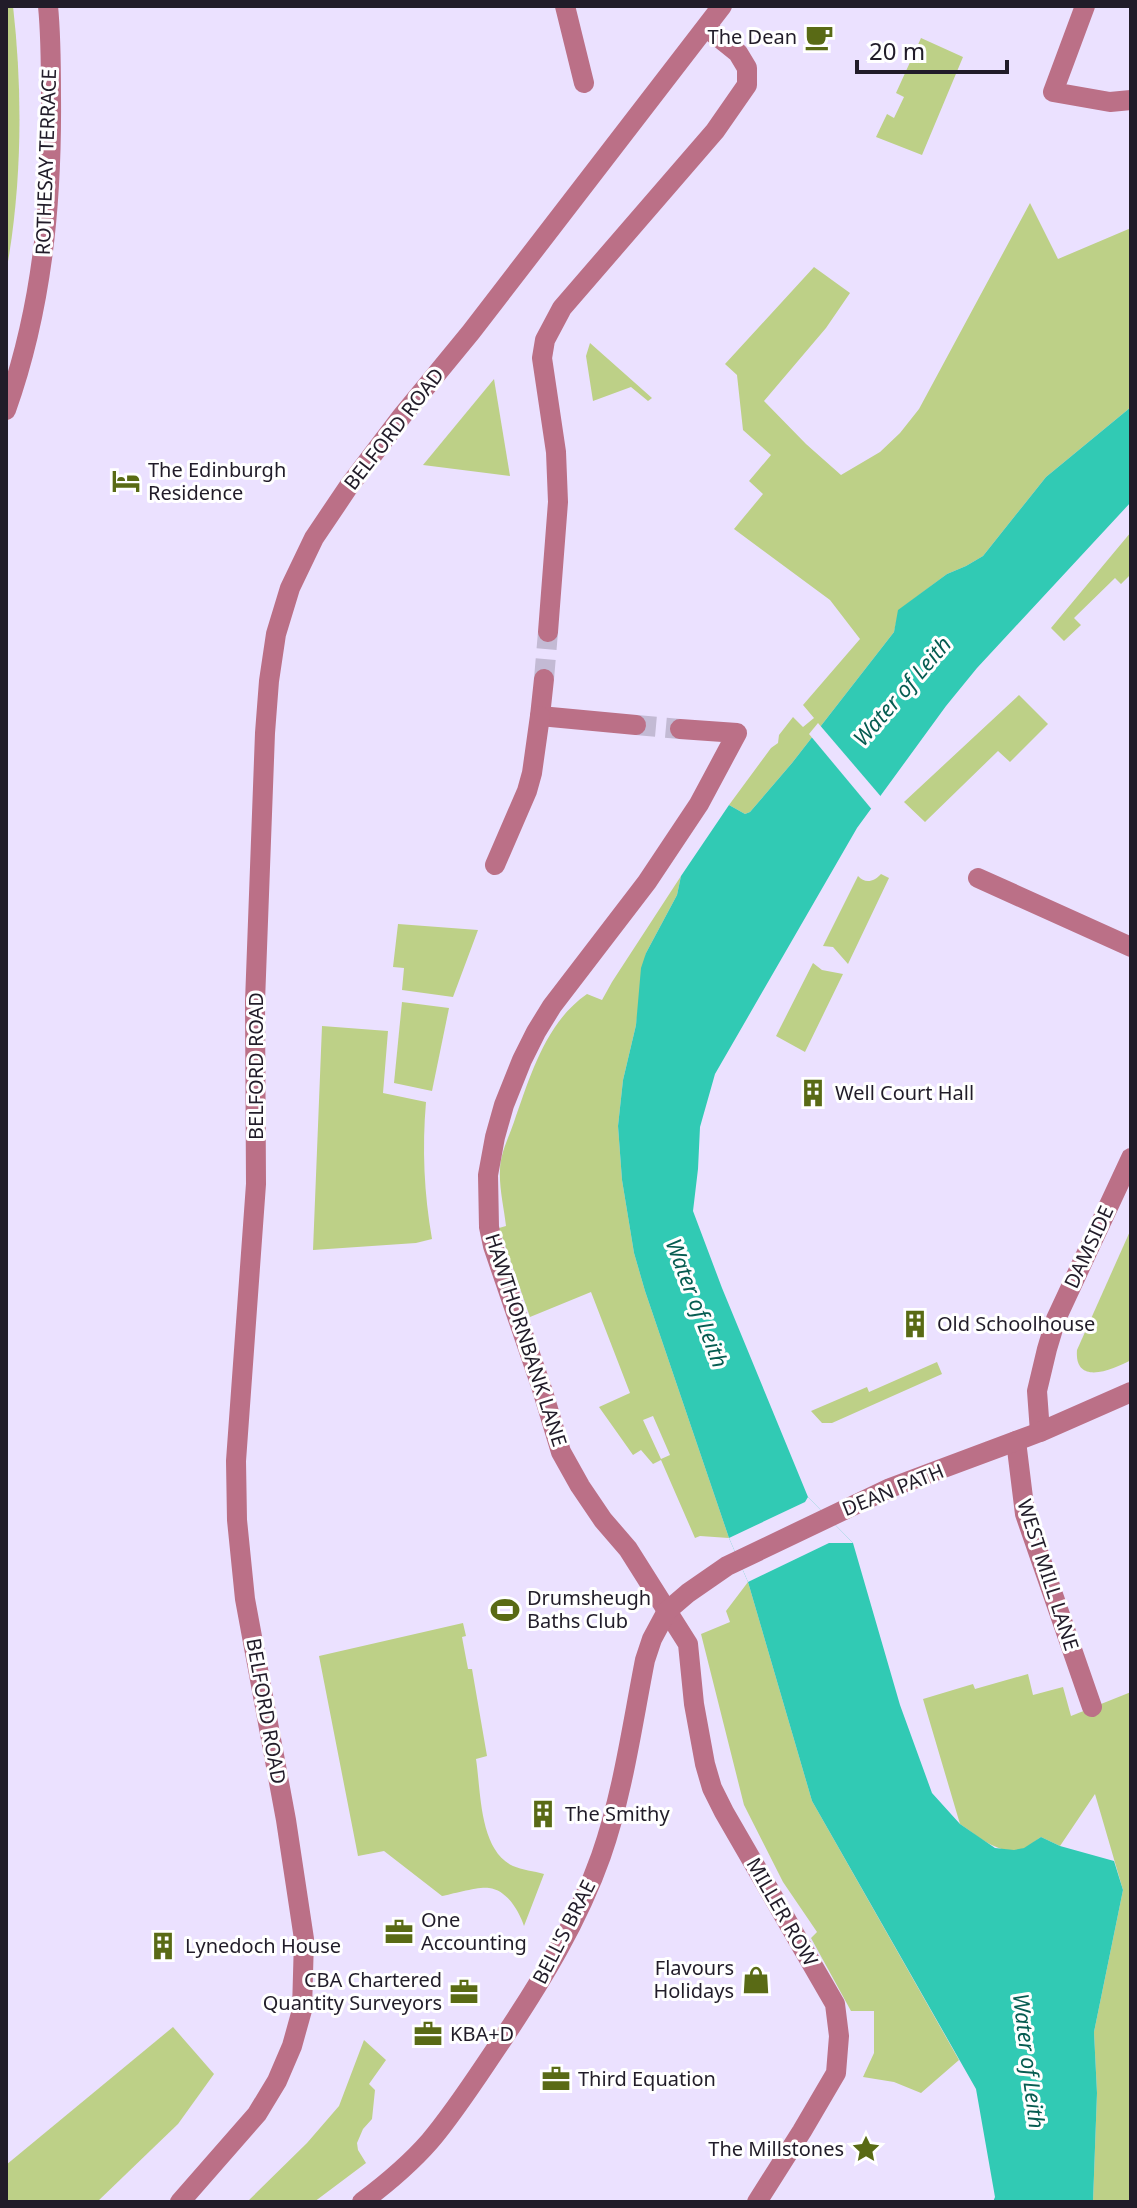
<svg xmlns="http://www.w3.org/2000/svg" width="1137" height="2208" font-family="'Noto Sans',sans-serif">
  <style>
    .green { fill: #bdd087; fill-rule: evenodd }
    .water { fill: #31cab4 }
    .pier { fill: #ebe1ff }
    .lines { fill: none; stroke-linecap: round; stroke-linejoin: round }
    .minor-tunnel { stroke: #c3bad4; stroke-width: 20; stroke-dasharray: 20 10; stroke-linecap: butt }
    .minor { stroke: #bb7087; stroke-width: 20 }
    .labels { text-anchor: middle; stroke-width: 6; stroke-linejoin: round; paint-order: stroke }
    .poi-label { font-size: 20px; fill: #211c29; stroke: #fff; text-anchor: start }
    .street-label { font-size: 20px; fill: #211c29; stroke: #fff }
    .water-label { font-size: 22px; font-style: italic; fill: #065c51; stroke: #fff }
  </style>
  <rect width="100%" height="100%" fill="#ebe1ff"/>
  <g class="green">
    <path d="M6,6H13C23,94 22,186 6,273Z"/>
    <polygon points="921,38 963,57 922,155 876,137 887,114 894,118 904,97 896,93"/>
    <polygon points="1030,203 1058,259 1131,228 1131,407 1046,477 983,556 966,566 947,574 899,610 894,632 792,763 750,812 745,814 729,805 771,748 778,743 779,735 793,717 803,727 814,718 803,705 860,639 830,600 734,529 763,494 749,481 771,455 743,430 737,375 725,364 814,267 850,293 826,328 764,401 806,444 841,475 880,452 900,433 919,409"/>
    <polygon points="590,343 652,398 648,401 631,387 593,401 586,356"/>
    <polygon points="494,379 510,476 423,465"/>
    <polygon points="1131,532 1131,574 1121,584 1115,578 1074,618 1081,625 1064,641 1051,628"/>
    <polygon points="1019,695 1048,724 1010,762 998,751 925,822 904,802"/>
    <path d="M881,874L889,878L848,964L833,947L823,946L858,876C865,884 874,882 881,874Z"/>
    <path d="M681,876L677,895L646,953L636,1025L623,1080L618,1126L622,1180L634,1253L645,1291L729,1538L700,1536L695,1538L661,1460L653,1464L641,1450L633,1455L599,1407L630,1393L591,1292L530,1317L499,1228L506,1226C504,1208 499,1188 500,1170C500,1154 509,1137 514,1122C530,1077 545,1023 587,994L602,1000L612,982ZM653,1416L670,1455L661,1459L643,1420Z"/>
    <polygon points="398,924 478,930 453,997 402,990 404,968 393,967"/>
    <polygon points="813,963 822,970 843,974 805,1052 776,1036"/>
    <polygon points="402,1002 449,1008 432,1091 394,1083"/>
    <path d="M322,1026L388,1031L383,1093L426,1102C422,1148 424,1194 432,1239L416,1243L313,1250Z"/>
    <path d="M1131,1229V1360C1114,1369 1074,1387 1077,1350Z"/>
    <polygon points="937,1362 942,1374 832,1423 822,1423 811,1411 867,1387 869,1392"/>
    <polygon points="748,1582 812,1801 959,2060 921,2093 894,2082 863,2077 874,2053 874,2011 851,2011 811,1938 817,1932 783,1882 744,1805 701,1634 730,1622 726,1611"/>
    <path d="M463,1623L466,1636L462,1637L468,1669H472L487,1756L476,1759C481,1791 479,1850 513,1866C522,1870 534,1871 544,1874L524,1926C519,1911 507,1890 489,1888C480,1886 452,1894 442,1896L384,1851L358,1856L319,1656Z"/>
    <path d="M1028,1674L1033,1695L1063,1687L1071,1716L1131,1692V2202H1093L1097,2093L1094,2032L1123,1890L1095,1794L1060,1846L1041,1837C1036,1840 1030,1846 1025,1848C1001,1858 978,1836 960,1824L923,1699L973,1684L975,1689Z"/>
    <polygon points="173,2027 214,2074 178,2124 97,2202 6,2202 6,2165"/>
    <polygon points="364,2040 386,2060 369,2084 375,2090 372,2119 363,2129 357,2143 358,2150 366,2163 314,2202 247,2202 307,2143 339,2106"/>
  </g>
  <polygon class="water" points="1131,407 1131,502 977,668 946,706 857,828 715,1074 700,1127 698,1169 693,1211 722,1288 808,1497 853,1543 900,1705 932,1793 960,1824 995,1848 1014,1850 1024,1848 1041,1837 1060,1846 1114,1861 1123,1890 1094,2032 1097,2093 1093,2202 993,2202 995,2197 976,2089 812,1801 748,1582 729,1538 645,1291 634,1253 622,1180 618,1126 623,1080 636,1025 641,968 646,953 677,895 681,876 729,805 745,814 750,812 792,763 894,632 898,610 947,574 966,566 983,556 1046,477"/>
  <g class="pier">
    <polygon points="818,723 883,799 874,812 809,734"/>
    <polygon points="808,1497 853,1543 829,1543 748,1582 729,1538 805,1502"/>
  </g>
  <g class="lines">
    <g class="minor-tunnel">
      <polyline points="544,679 548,632"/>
      <polyline points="636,725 680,729"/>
    </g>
    <g class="minor">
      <polyline points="565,6 584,83"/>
      <polyline points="1085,6 1053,92 1110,102 1131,100"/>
      <path d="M6,410C42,309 52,204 51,97C51,67 51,36 48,6"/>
      <polyline points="548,632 558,502 556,452 542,358 545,340 562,308 715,131 747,85 747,68 738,53 707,28"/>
      <polyline points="544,679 540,716 636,725"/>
      <polyline points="680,729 737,733 699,804 647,882 552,1006 536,1032 522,1060 504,1105 495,1137 488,1175 489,1227 493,1246 542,1389 561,1452 580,1486 603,1520 628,1549 688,1644 694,1704 705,1764 712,1788 724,1812 835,2004 839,2036 836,2073 802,2131 757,2202"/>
      <polyline points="495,865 527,791 532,773 540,716"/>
      <polyline points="978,878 1131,947"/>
      <polyline points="1040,1432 1037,1391 1047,1349 1056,1319 1131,1158"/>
      <polyline points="1016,1441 1025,1514 1092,1707"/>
      <polyline points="180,2202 257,2114 277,2081 292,2046 302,2010 304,1939 286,1820 245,1599 237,1520 236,1461 256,1184 255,1002 265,733 269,681 276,634 290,588 314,538 349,486 402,416 471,332 722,6"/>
      <path d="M362,2202C386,2184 410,2164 430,2141C457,2109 480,2072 504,2037C542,1980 578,1921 601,1856C623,1793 632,1726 645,1660L652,1639L667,1611L688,1593L727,1566L890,1488L1040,1432L1131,1392"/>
    </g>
  </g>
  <defs>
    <symbol id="cafe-bare" viewBox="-9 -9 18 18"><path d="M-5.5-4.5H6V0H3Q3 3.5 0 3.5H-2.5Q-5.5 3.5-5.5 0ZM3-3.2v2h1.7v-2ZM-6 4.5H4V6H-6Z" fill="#596a15" stroke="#fff" stroke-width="2.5" paint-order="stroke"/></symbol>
    <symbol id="hotel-bare" viewBox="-9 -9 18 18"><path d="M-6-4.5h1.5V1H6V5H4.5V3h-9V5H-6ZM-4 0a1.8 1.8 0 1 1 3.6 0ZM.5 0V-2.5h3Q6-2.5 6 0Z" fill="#596a15" stroke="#fff" stroke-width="2.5" paint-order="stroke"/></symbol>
    <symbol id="building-bare" viewBox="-9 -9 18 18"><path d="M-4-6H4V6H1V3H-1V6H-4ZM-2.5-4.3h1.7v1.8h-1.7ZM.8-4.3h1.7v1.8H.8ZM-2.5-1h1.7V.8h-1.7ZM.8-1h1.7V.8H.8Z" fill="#596a15" stroke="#fff" stroke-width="2.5" paint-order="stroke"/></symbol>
    <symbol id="stadium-bare" viewBox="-9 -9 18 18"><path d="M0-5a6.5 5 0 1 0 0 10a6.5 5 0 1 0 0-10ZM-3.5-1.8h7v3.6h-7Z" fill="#596a15" stroke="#fff" stroke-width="2.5" paint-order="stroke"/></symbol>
    <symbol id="office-bare" viewBox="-9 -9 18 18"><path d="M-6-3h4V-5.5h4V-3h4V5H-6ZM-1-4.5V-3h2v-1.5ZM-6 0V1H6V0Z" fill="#596a15" stroke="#fff" stroke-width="2.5" paint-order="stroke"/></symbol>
    <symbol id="shop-bare" viewBox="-9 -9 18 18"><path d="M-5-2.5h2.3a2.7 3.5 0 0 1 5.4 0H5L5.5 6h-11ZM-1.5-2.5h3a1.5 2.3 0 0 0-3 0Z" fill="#596a15" stroke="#fff" stroke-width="2.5" paint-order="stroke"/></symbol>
    <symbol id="sight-bare" viewBox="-9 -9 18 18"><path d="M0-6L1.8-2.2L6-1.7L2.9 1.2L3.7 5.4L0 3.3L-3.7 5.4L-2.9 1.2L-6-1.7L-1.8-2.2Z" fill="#596a15" stroke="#fff" stroke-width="2.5" paint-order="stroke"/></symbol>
  </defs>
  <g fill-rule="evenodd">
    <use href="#cafe-bare" x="799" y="17" width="40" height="40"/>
    <use href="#hotel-bare" x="106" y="461" width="40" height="40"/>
    <use href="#building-bare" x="793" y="1073" width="40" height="40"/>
    <use href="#building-bare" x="895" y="1304" width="40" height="40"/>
    <use href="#stadium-bare" x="485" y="1590" width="40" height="40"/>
    <use href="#building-bare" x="523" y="1794" width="40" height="40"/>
    <use href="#office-bare" x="379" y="1912" width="40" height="40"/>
    <use href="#building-bare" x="143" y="1926" width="40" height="40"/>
    <use href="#shop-bare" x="736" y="1960" width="40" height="40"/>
    <use href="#office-bare" x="444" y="1972" width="40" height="40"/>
    <use href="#office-bare" x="408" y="2014" width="40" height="40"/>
    <use href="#office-bare" x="536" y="2059" width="40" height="40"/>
    <use href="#sight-bare" x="846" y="2129" width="40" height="40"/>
  </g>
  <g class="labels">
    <g class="poi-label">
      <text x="797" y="44" text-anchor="end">The Dean</text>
      <text x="148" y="477">The Edinburgh<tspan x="148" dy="23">Residence</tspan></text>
      <text x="835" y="1100">Well Court Hall</text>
      <text x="937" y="1331">Old Schoolhouse</text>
      <text x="527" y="1605">Drumsheugh<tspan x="527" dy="23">Baths Club</tspan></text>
      <text x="565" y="1821">The Smithy</text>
      <text x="421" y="1927">One<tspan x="421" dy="23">Accounting</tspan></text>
      <text x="185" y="1953">Lynedoch House</text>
      <text x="734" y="1975" text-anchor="end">Flavours<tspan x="734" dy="23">Holidays</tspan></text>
      <text x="442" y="1987" text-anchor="end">CBA Chartered<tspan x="442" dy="23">Quantity Surveyors</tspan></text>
      <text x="450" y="2041">KBA+D</text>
      <text x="578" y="2086">Third Equation</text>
      <text x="844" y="2156" text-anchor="end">The Millstones</text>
    </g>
    <g class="street-label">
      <text transform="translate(46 162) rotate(-88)" y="7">ROTHESAY TERRACE</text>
      <text transform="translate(394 429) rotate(-52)" y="7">BELFORD ROAD</text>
      <text transform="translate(256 1066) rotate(-90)" y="7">BELFORD ROAD</text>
      <text transform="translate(1089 1247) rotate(-65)" y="7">DAMSIDE</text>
      <text transform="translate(526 1340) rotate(72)" y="7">HAWTHORNBANK LANE</text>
      <text transform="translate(893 1490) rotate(-22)" y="7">DEAN PATH</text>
      <text transform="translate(1048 1575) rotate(72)" y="7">WEST MILL LANE</text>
      <text transform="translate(266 1711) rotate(80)" y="7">BELFORD ROAD</text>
      <text transform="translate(782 1912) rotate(60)" y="7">MILLER ROW</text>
      <text transform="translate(564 1932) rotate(-63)" y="7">BELL'S BRAE</text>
    </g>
    <g class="water-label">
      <text transform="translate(902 691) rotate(-49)" y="8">Water of Leith</text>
      <text transform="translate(697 1303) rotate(69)" y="8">Water of Leith</text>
      <text transform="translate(1029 2061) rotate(83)" y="8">Water of Leith</text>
    </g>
  </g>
  <rect width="1137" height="2208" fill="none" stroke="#211c29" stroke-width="16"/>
  <path d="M857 60v12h150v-12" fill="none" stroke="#211c29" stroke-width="4"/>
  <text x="869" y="60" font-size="24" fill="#211c29" stroke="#ffffff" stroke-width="6" paint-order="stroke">20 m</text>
</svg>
